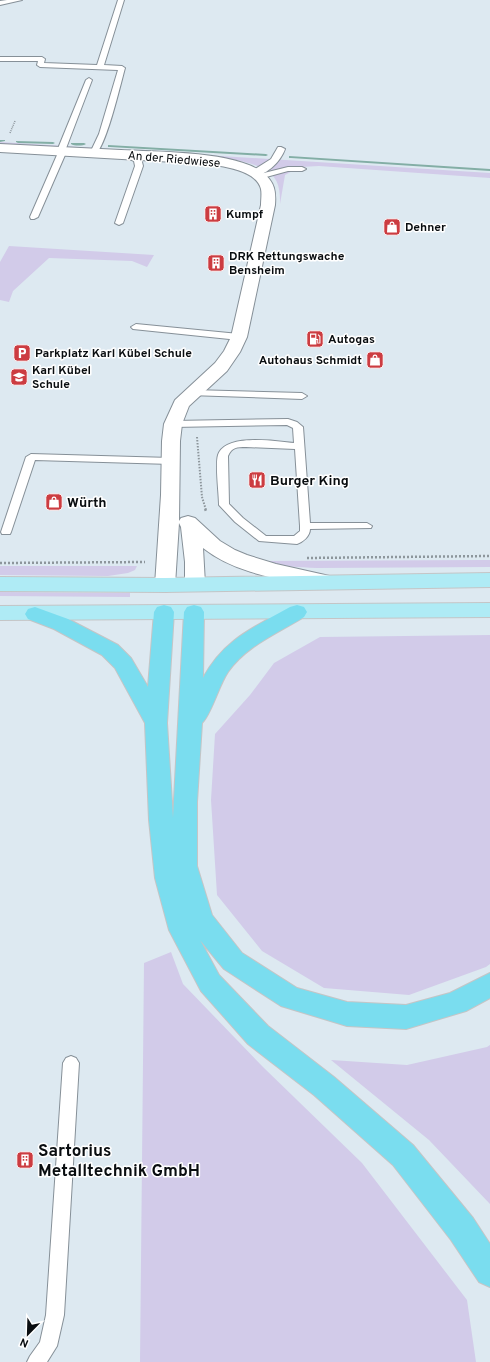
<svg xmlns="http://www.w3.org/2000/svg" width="490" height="1362" font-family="Overpass,sans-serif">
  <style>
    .green { fill: #d2cbe9 }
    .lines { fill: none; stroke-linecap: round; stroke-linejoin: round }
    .stream { fill: #83aea5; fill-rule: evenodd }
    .service-casing { stroke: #869098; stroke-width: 2 }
    .minor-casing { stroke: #869098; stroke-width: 2 }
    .primary-casing { stroke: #c4c5c6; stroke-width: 2 }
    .motorway-casing { stroke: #c4c5c6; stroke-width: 2 }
    .path-far2 { stroke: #8d969c; stroke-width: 1.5; stroke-dasharray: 1 1; stroke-linecap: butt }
    .path-far1 { stroke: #8d969c; stroke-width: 2; stroke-dasharray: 1.5 1.5; stroke-linecap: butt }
    .path { stroke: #8d969c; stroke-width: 2.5; stroke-dasharray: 2 2; stroke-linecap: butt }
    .service { fill: #fff; fill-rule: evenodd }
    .minor { fill: #fff; fill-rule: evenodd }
    .primary { fill: #afebf5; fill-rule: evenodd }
    .motorway { fill: #7addef; fill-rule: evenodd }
    .labels { text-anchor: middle; stroke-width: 3; stroke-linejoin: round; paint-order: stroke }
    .far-street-label { font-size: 12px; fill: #090d10; stroke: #fff }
    .far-poi-label { font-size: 12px; font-weight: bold; fill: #090d10; stroke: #fff; text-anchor: start }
    .poi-label { font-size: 14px; font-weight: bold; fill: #090d10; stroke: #fff; text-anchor: start }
    .near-poi-label { font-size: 17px; font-weight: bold; fill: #090d10; stroke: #fff; text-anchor: start }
  </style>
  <rect width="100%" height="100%" fill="#dde9f1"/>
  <g class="green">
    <path d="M0,142L490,173V178L319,166L300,167L285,175L280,204C280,198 280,191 278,185C273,168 252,164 237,160L0,145Z"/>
    <polygon points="9,246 154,255 147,267 132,261 49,258 13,291 9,302 0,300 0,262"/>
    <path d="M480,560H490V567L317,568C299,567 282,567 265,561Z"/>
    <polygon points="0,566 137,566 135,570 128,573 108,576 0,575"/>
    <polygon points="0,592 130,593 130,597 0,596"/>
    <polygon points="490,635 490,964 486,967 409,995 324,988 262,951 217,895 211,800 215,734 250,695 274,663 320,637"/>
    <polygon points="171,952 183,984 263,1067 362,1163 467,1300 476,1362 140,1362 144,963"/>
    <polygon points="490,1045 490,1204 429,1140 331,1060 407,1065 487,1047"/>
  </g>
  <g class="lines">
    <g class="stream">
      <polygon points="0,140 5,140 5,141 0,142"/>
      <polygon points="16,141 53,142 55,143 53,144 18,143 16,142"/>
      <path d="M71,143H84L86,144C83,146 74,146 71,144Z"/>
      <polygon points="108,145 266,154 268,155 266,156 110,147 108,147"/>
      <polygon points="289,156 490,169 490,171 291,158 289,158"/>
    </g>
    <defs>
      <g id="service">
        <polygon points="7,0 22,0 0,5 0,1"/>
        <path d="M118,0H124L104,65L122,66L125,68C121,82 105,152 94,155L90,153L99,134L118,70L40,67L37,65L38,61H0V57H42L45,59L44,63L97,65Z"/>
        <polygon points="89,78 92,80 65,151 65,155 38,217 34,219 31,219 30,217 57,155 57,151 86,80"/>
        <path d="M278,147H281L285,149C281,161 266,177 252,175V171L271,159Z"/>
        <polygon points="126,153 132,153 141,158 143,166 123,223 119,225 115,223 135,166 134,161 126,157"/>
        <polygon points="288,167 302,167 306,169 302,171 288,171 259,179 255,177 256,175"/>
        <polygon points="136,324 239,334 244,337 239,340 133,329 131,327"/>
        <polygon points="192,390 302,393 307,396 302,399 189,395 187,393 189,391"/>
        <path d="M288,419L297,422L303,427L310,523H367L372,526L371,528L310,529C310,536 303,542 297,544L259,541L235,522L219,505C219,493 215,465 218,455C225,433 276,441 294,443L293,428L287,425L173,427L168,424L173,421ZM246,447L295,449L300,526V531L294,536H266L243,518L229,504L228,456C232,447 237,447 246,447Z"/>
        <polygon points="31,454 171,458 176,461 171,464 35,460 11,532 10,534 2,534 1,532 26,457"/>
        <polygon points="71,1056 76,1058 79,1063 64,1315 57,1346 47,1362 27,1362 30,1356 40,1342 46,1315 63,1063 66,1058"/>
      </g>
      <path id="minor" d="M0,144C40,146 81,148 121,150C156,152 237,151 263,173C275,182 276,192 275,205L247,337L240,352L227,371L189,406L182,424L180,441L179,521L181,518L188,516L195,518L220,541L235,550L247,555L276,564L334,577L337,582L334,587L327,589C286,580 237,575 203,548L205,584L202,589L195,591L188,589L185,584V562L181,527L179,523L175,585L172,590L165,592L158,590L155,585L161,495L162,441L164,424L175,400L215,363L224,351L231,337L261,205C261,200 262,194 261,189C256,170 225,167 209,164L0,152Z"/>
      <g id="primary">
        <polygon points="490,573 490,587 165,592 0,591 0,577 165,578"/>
        <polygon points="490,603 490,617 0,620 0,606"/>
      </g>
      <path id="motorway" d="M164,605L171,607L174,612L167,723L173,818L184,612L187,607L194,605L201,607L204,612L203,678C224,639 253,628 290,607L297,605L304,607L307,612L304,617C278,633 246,646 228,672C219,685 211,715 202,723L197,802V866L212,915L242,953L297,988L347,1002L406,1005L450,993L490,973V998L466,1011L406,1029L347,1026L281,1006L224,969L200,940L219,975L268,1026L334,1077L413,1145L473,1218L490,1244V1287L479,1282L451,1240L393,1165L314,1095L248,1044L201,991L169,930L155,878L149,820L145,723L115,668L102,655L54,629L28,619L25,614L28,609L35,607L68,619L118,645L131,658L148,687L154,612L157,607Z"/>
    </defs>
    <use href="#service" class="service-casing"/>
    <use href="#minor" class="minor-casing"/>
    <use href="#primary" class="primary-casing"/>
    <use href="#motorway" class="motorway-casing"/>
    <polyline class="path-far2" points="10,133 15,121"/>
    <polyline class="path-far1" points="197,437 202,497 206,510"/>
    <g class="path">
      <polyline points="205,509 206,511"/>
      <polyline points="307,558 490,556"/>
      <polyline points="0,563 145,562"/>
    </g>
    <use href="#service" class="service"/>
    <use href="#minor" class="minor"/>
    <use href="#primary" class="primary"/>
    <use href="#motorway" class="motorway"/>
  </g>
  <defs>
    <symbol id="building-square" viewBox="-11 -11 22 22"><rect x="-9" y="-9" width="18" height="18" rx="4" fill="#cc3c41" stroke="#fff"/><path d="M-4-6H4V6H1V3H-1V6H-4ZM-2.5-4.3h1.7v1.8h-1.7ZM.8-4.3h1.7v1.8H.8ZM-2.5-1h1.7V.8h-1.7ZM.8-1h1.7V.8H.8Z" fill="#fff"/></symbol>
    <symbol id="shop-square" viewBox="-11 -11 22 22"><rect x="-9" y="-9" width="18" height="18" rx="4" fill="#cc3c41" stroke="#fff"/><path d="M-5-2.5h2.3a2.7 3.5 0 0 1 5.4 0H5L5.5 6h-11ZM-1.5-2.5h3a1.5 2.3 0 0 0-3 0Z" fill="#fff"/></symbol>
    <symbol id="fuel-square" viewBox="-11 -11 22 22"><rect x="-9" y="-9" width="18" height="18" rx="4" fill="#cc3c41" stroke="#fff"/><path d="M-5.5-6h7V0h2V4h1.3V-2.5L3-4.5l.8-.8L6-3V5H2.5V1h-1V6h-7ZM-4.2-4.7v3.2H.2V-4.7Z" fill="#fff"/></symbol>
    <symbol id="parking-square" viewBox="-11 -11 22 22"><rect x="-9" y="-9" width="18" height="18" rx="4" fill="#cc3c41" stroke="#fff"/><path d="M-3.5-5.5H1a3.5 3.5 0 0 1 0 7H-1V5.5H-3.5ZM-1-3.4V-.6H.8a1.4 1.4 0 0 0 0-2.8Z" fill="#fff"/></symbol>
    <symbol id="school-square" viewBox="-11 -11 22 22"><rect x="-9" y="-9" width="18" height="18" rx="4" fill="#cc3c41" stroke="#fff"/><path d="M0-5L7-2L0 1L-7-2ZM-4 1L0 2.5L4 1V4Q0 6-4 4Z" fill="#fff"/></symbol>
    <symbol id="restaurant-square" viewBox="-11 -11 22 22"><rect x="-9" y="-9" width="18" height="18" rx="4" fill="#cc3c41" stroke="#fff"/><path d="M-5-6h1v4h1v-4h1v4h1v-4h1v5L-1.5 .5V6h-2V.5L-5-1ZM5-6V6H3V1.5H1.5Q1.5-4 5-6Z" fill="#fff"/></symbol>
  </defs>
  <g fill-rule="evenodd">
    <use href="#building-square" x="203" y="204" width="20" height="20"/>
    <use href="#shop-square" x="382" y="217" width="20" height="20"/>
    <use href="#building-square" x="206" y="253" width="20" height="20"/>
    <use href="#fuel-square" x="305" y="329" width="20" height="20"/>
    <use href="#parking-square" x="12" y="343" width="20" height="20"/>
    <use href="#shop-square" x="365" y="350" width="20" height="20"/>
    <use href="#school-square" x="9" y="367" width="20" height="20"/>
    <use href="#restaurant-square" x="247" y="470" width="20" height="20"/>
    <use href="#shop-square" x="44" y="492" width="20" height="20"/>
    <use href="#building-square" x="15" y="1150" width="20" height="20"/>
  </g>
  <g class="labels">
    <g class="far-street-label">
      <text transform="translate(174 159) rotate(5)" y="4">An der Riedwiese</text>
    </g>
    <g class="far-poi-label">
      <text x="226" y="218">Kumpf</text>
      <text x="405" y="231">Dehner</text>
      <text x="229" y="260">DRK Rettungswache<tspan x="229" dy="14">Bensheim</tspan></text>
      <text x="328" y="343">Autogas</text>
      <text x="35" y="357">Parkplatz Karl Kübel Schule</text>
      <text x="362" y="364" text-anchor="end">Autohaus Schmidt</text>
      <text x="32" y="374">Karl Kübel<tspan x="32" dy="14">Schule</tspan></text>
    </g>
    <g class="poi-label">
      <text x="270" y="485">Burger King</text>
      <text x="67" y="507">Würth</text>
    </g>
    <g class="near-poi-label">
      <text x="38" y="1156">Sartorius<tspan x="38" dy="20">Metalltechnik GmbH</tspan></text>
    </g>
  </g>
  <g transform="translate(28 1334) rotate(203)" stroke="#ffffff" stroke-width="3" paint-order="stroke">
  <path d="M0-3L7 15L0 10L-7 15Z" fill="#090d10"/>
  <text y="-6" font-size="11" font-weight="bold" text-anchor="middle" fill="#090d10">N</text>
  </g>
</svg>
